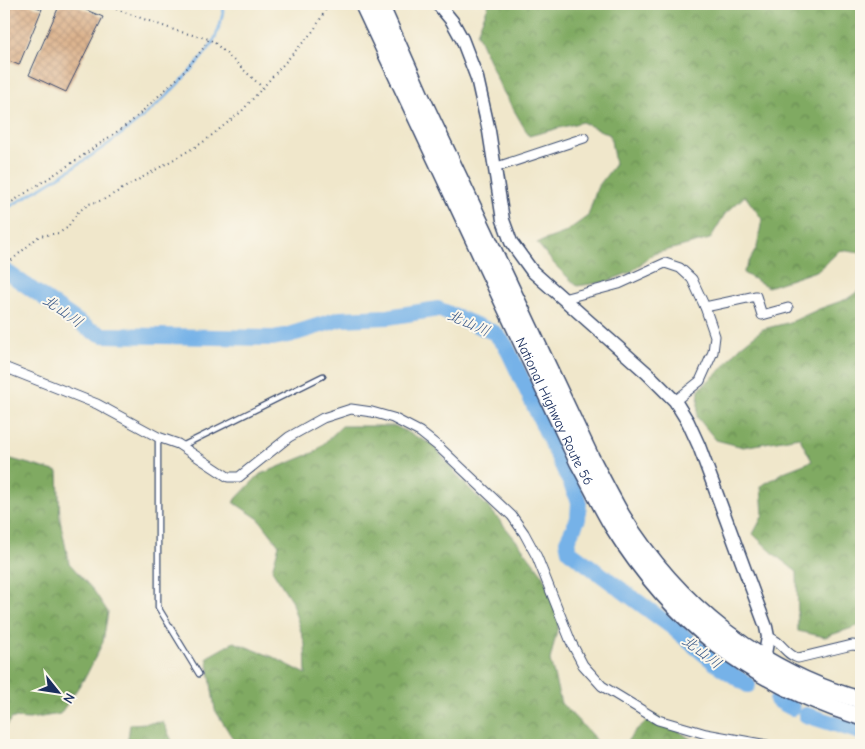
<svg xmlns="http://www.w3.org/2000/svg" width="865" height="749" font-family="'Comic Neue','Klee One',sans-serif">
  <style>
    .forest { fill: url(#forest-crowns); stroke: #4e6c60 }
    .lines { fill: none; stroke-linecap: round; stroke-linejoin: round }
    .stream { stroke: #76b2e8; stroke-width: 2.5 }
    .river { stroke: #76b2e8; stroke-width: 16 }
    .building { fill: url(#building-cross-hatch) }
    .lane-casing { stroke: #3b4b6e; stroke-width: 7 }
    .street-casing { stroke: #3b4b6e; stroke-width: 11 }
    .secondary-casing { stroke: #3b4b6e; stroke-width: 15 }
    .highway-casing { stroke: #3b4b6e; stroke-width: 19 }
    .path { stroke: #3b4b6e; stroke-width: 2; stroke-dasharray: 1 4; stroke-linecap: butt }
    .lane { stroke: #fff; stroke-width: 4.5 }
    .street { stroke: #fff; stroke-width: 9 }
    .secondary { stroke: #fff; stroke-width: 12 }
    .highway { stroke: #fff; stroke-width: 16 }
    .labels { text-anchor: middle; stroke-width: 4; stroke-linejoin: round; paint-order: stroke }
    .street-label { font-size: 14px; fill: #1b2f5e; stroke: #fbf7ec }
    .water-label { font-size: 15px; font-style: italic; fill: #365687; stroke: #fbf7ec }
  </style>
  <defs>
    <pattern id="forest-crowns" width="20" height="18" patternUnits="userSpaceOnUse" patternTransform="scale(1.25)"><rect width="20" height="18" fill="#80aa62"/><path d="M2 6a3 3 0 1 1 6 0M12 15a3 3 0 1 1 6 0" fill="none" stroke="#688b54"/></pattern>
    <pattern id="building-cross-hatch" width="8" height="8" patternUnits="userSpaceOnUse" patternTransform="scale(1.25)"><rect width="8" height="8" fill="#dcb28c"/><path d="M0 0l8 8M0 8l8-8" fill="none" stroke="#bc997b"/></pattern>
  </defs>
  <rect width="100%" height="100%" fill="#fbf7ec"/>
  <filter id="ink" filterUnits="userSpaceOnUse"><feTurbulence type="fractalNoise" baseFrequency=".02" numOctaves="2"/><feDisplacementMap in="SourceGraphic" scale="10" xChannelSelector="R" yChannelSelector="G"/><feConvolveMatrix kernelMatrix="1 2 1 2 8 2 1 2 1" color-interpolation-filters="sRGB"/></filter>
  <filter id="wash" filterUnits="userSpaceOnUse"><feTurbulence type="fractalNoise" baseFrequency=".0096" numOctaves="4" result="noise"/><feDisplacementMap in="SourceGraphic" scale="20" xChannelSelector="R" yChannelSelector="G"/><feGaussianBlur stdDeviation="1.12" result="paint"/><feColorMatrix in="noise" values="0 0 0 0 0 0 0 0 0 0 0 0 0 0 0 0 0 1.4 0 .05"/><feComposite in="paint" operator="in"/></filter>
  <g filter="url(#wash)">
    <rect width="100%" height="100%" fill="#f0e7cb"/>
    <g class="forest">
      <polygon points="489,4 861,4 861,253 840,250 819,270 768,287 743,273 757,247 762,219 745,196 725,214 710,239 653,254 631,272 605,282 577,286 556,266 537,243 564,233 588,216 597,188 615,164 610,135 582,122 529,136 500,86 477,33"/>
      <polygon points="861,289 861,625 825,637 798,631 797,572 775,555 753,534 763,515 761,486 786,471 812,461 799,437 743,447 716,440 697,417 699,389 721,370 740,347 763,329 791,322 819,309 847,299"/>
      <polygon points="342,426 395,426 433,445 461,480 491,510 520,545 542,574 560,618 550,660 561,703 592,735 598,745 237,745 215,710 207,657 234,642 273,657 306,674 305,644 291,600 272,570 279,545 259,519 233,502 259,475 315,452"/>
      <polygon points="4,457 58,472 60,520 69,563 94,591 108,612 103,642 86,676 60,714 29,719 12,718 4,730"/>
      <polygon points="654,715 697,743 705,745 624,745 636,730"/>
      <polygon points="163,722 174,745 127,745 130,724"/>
    </g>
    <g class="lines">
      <path class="stream" d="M4,210C71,170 139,130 191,70C199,61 209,51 214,40C220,29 222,15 225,4"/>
      <g class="river">
        <polyline points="4,270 90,330 103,335 273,338 289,335 340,319 388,317 438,309 495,333 506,346 579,501 578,519 567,541 569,551 672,627 715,663 748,685"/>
        <polyline points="777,700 792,708"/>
        <polyline points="806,715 861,732"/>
      </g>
    </g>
    <g id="blocks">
      <g class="building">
        <polygon points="4,4 28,4 42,9 19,65 4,59"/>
        <polygon points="60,4 72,4 103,17 66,92 29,75"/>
      </g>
    </g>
  </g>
  <g filter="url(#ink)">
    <use href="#blocks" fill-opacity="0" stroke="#3b4b6e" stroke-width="1"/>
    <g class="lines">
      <defs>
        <g id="lane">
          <polyline points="158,437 158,607 199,674"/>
          <polyline points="182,446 323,376"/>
        </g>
        <g id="street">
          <polyline points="494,168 584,138"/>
          <polyline points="563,299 619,284 665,263 680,268 692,279 705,307 715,336 713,352 700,381 675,401"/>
          <polyline points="705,307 756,296 762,315 788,308"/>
          <polyline points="4,367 97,404 158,437 178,444 228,477 239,477 289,437 323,418 351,409 372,412 393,418 420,432 439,447 512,516 524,533 537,557 571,642 583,665 602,686 658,720 706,734 767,745"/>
          <path d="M768,637C781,640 785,655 798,658L852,645L861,646"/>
        </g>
        <polyline id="secondary" points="438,4 452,21 462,39 477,78 489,131 503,220 511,242 532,271 648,374 675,401 688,422 699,446 766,627 768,637 763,665"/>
        <g id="highway">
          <path id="s1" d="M363,4L578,462C590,483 600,505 612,525C674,625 750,682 861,717"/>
          <path d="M380,4L422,99L591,458C601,477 611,497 622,516C677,605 760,672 861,700"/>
        </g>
      </defs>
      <use href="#lane" class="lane-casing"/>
      <use href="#street" class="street-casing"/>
      <use href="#secondary" class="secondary-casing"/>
      <use href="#highway" class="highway-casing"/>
      <g class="path">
        <polyline points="102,4 177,31 209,39 215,43 263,88"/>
        <polyline points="4,207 75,161 131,122 182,74 202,50 209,39"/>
        <polyline points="4,267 39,236 59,233 67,228 78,212 89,204 103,200 202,143 241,112 314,30 329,4"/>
      </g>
      <use href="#lane" class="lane"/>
      <use href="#street" class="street"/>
      <use href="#secondary" class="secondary"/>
      <use href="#highway" class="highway"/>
    </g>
  </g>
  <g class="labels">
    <g class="street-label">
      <text dy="5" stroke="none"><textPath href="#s1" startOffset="450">National Highway Route 56</textPath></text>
    </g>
    <g class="water-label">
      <text transform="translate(63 311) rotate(35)" y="5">北山川</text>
      <text transform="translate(469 323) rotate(24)" y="5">北山川</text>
      <text transform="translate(702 652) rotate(37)" y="5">北山川</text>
    </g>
  </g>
  <rect width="865" height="749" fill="none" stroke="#fbf7ec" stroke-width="20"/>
  <g transform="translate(58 692) rotate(120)" stroke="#fbf7ec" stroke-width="4" paint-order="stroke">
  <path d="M0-4L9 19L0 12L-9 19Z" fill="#1b2f5e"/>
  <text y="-8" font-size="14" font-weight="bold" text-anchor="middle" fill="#1b2f5e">N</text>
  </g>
</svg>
